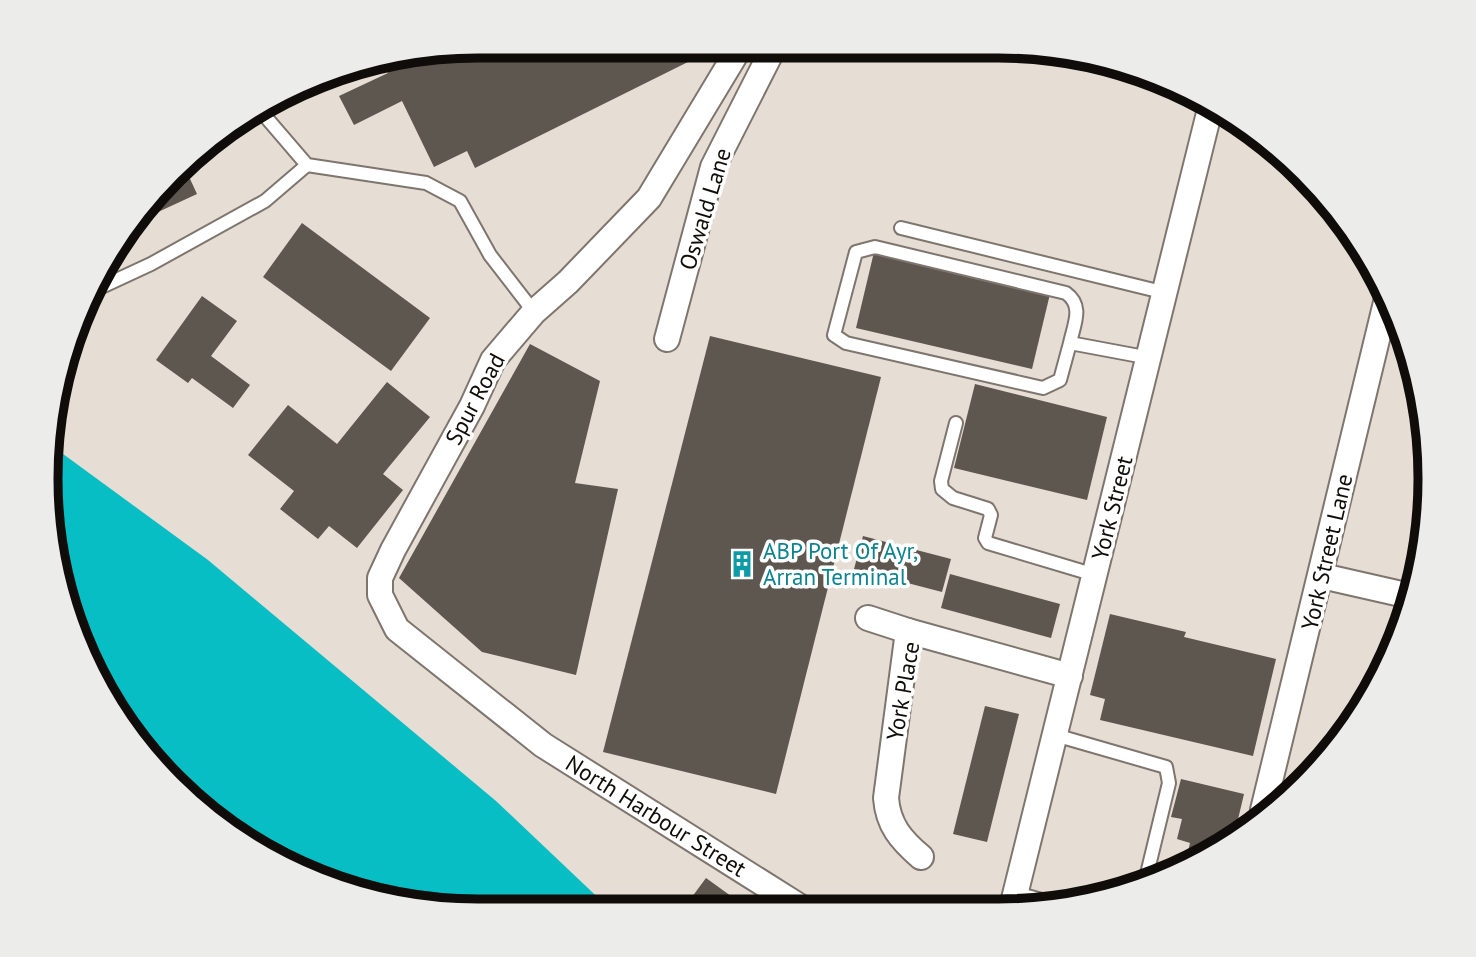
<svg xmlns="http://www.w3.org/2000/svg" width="1476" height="957" font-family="'PT Sans',sans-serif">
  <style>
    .water { fill: #07bec5 }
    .building { fill: #5e574f }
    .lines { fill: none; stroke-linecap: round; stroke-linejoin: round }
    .service-casing { stroke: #7e766e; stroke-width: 16 }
    .minor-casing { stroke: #7e766e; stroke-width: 28 }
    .service { stroke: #fff; stroke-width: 12 }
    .minor { stroke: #fff; stroke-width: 24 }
    .labels { text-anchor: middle; stroke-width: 7; stroke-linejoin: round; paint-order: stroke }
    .street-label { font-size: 23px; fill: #0f0c09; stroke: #fff }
    .culture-label { font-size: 23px; fill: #0d838f; stroke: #fff; text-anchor: start }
    .rim { fill: none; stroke: #0f0c09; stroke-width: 9 }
  </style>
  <rect width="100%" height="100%" fill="#e6ddd4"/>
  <polygon class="water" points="48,443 208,560 496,801 610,909 422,908 312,878 193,804 104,695 60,590"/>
  <g class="building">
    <polygon points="478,46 704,47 696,58 475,168 467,151 434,167 402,101 354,125 339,96 388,73 382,61"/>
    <polygon points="185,168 197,194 130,225 135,215"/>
    <polygon points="302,223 430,318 391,371 263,277"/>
    <polygon points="874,252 1050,294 1032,369 856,328"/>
    <polygon points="202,296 237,321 211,356 250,385 233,408 192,378 188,383 156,360"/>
    <polygon points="710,336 881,377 776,794 603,752"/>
    <polygon points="530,344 600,381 575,483 618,489 576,675 482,652 399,578"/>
    <polygon points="387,382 430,417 383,474 403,490 357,548 329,526 318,539 280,509 294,491 248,455 288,405 337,444"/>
    <polygon points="975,384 1107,417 1087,500 954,468"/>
    <polygon points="863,536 951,559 942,592 854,569"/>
    <polygon points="950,574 1060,604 1051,638 941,608"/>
    <polygon points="1110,614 1186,632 1184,637 1276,659 1253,756 1100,720 1105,699 1090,695"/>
    <polygon points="985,706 1019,714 987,842 953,834"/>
    <polygon points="1181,779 1244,794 1235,832 1184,868 1190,843 1177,839 1182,819 1171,817"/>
    <polygon points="706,878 749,909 683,909"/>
  </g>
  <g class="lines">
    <defs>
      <g id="service">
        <polyline points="258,108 307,165 426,183 460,201 490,255 534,312"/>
        <polyline points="901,228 1166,293"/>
        <polyline points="95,290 151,264 265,201 307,165"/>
        <path d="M1070,343L1060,380L1043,388L846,343L834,335L856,252L875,247L1066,293C1084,306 1074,324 1070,343L1150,358"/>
        <polyline points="956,423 941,481 942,489 953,498 988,509 991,515 985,538 988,543 1095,575"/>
        <polyline points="1055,735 1166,767 1169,783 1146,878"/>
        <polyline points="1016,893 1053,903"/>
      </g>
      <g id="minor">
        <polyline points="740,47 649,198 568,282 534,312 493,360 472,406 393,550 380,578 380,595 397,629 543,745 805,910"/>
        <polyline points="667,339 713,167 774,47"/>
        <polyline points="1322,576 1410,596"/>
        <polyline points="868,618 908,631"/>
        <polyline points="1263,810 1388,294"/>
        <path d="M921,857C901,840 888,825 886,798L908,631L1070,676"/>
        <polyline points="1011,911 1211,105"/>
      </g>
    </defs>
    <use href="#service" class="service-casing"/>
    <use href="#minor" class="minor-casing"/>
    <use href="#service" class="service"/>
    <use href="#minor" class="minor"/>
  </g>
  <defs>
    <symbol id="building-bare" viewBox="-9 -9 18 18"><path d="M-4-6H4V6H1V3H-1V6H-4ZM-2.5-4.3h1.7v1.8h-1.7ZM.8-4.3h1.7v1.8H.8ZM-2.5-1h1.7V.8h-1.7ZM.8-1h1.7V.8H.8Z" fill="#0f9aa8" stroke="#fff" stroke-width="2.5" paint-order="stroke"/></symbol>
  </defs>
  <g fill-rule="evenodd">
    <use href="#building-bare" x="723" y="545" width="38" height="38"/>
  </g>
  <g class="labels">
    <g class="street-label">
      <text transform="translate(705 209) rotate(-73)" y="8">Oswald Lane</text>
      <text transform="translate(475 399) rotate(-62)" y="8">Spur Road</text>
      <text transform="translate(1112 508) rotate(-76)" y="8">York Street</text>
      <text transform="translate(1327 552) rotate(-77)" y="8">York Street Lane</text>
      <text transform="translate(903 691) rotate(-80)" y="8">York Place</text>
      <text transform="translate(656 816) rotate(32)" y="8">North Harbour Street</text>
    </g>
    <g class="culture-label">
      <text x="763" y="559">ABP Port Of Ayr,<tspan x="763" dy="26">Arran Terminal</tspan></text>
    </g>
  </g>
  <path d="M0 0H1476V957H0ZM478 58H998A420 420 0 0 1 1418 478V479A420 420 0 0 1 998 899H478A420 420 0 0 1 58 479V478A420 420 0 0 1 478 58Z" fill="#ececeb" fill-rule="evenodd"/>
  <path class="rim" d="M478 58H998A420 420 0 0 1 1418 478V479A420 420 0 0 1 998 899H478A420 420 0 0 1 58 479V478A420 420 0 0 1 478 58Z"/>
</svg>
